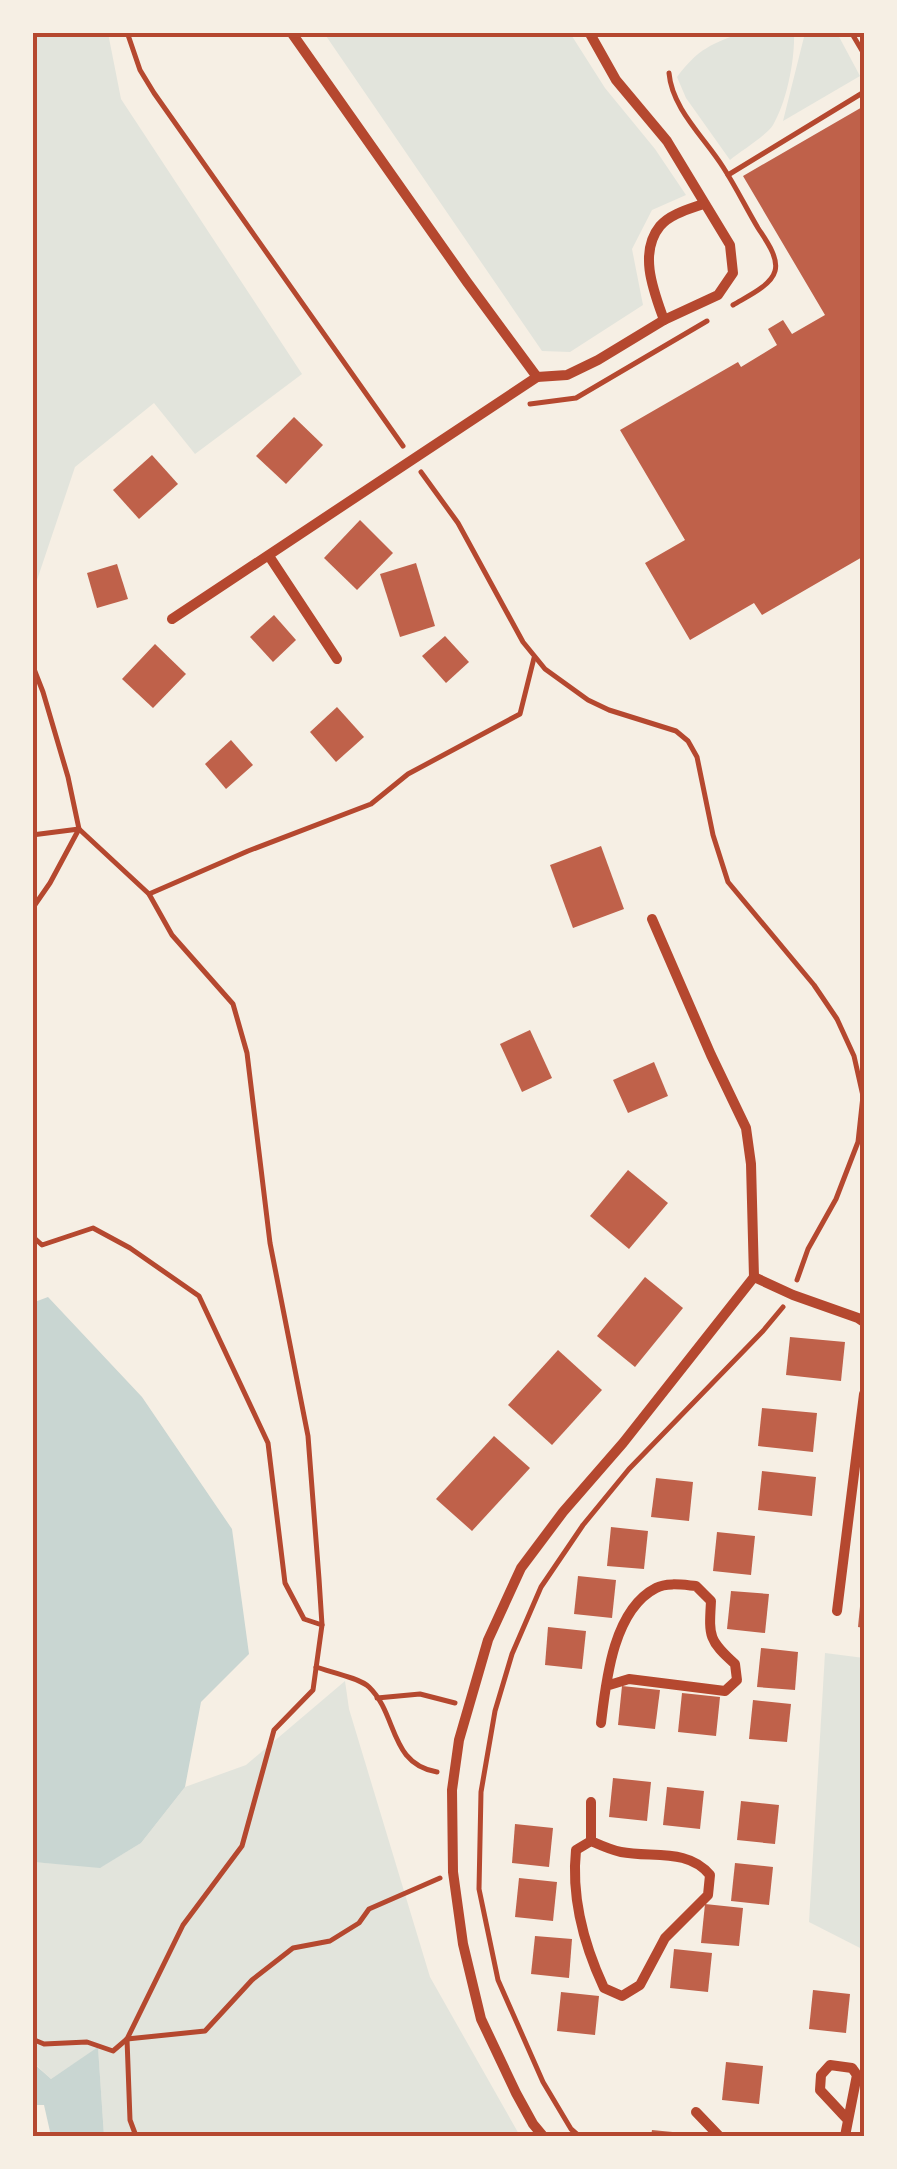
<svg xmlns="http://www.w3.org/2000/svg" width="897" height="2169" font-family="Cabin,sans-serif">
  <style>
    .green { fill: #e2e4dc }
    .water { fill: #c9d6d2 }
    .building { fill: #bf614a }
    .lines { fill: none; stroke-linecap: round; stroke-linejoin: round }
    .path { stroke: #b5482f; stroke-width: 5 }
    .minor { stroke: #b5482f; stroke-width: 10 }
    .neatline { fill: none; stroke: #b5482f; stroke-width: 4 }
  </style>
  <rect width="100%" height="100%" fill="#f6efe4"/>
  <g class="green">
    <polygon points="33,32 108,33 121,99 302,374 195,454 154,403 75,467 33,592"/>
    <path d="M745,32L794,33C795,59 787,101 773,125C766,136 741,151 730,160L686,98L677,77C698,49 712,43 745,32Z"/>
    <polygon points="324,33 570,33 605,88 655,149 686,195 652,210 632,249 643,305 570,352 542,351"/>
    <polygon points="805,33 837,33 860,76 783,121"/>
    <polygon points="825,1653 864,1658 864,1950 809,1922"/>
    <polygon points="345,1681 349,1709 430,1977 520,2136 104,2136 98,2048 51,2079 33,2062 32,1862 101,1867 141,1843 185,1787 246,1765"/>
  </g>
  <g class="water">
    <polygon points="48,1297 142,1397 232,1529 249,1654 201,1702 185,1787 141,1843 100,1868 33,1862 32,1303"/>
    <polygon points="98,2047 104,2136 51,2136 44,2105 33,2105 32,2062 51,2079"/>
  </g>
  <g class="building">
    <polygon points="864,106 864,556 762,615 754,603 690,640 645,563 685,540 620,430 738,362 741,367 777,345 768,329 783,320 792,334 825,315 743,176"/>
    <polygon points="294,417 323,445 286,484 256,456"/>
    <polygon points="152,455 178,484 139,519 113,490"/>
    <polygon points="360,520 393,553 357,590 324,558"/>
    <polygon points="416,563 435,626 400,637 380,574"/>
    <polygon points="117,564 128,599 97,608 87,573"/>
    <polygon points="274,615 296,640 273,662 250,637"/>
    <polygon points="445,636 469,662 446,683 422,656"/>
    <polygon points="155,644 186,674 153,708 122,679"/>
    <polygon points="337,707 364,737 336,762 310,732"/>
    <polygon points="231,740 253,765 226,789 205,764"/>
    <polygon points="601,846 624,909 573,928 550,865"/>
    <polygon points="530,1030 552,1078 522,1092 500,1044"/>
    <polygon points="654,1062 668,1096 628,1113 613,1080"/>
    <polygon points="628,1170 668,1203 629,1249 590,1216"/>
    <polygon points="645,1277 683,1308 635,1367 597,1336"/>
    <polygon points="790,1337 845,1342 841,1381 786,1375"/>
    <polygon points="558,1350 602,1390 552,1445 508,1405"/>
    <polygon points="762,1408 817,1413 813,1452 758,1446"/>
    <polygon points="494,1436 530,1468 472,1531 436,1499"/>
    <polygon points="762,1471 816,1477 812,1516 758,1510"/>
    <polygon points="656,1478 693,1482 689,1521 651,1517"/>
    <polygon points="611,1527 648,1531 644,1569 607,1566"/>
    <polygon points="717,1532 755,1536 751,1575 713,1571"/>
    <polygon points="578,1576 616,1580 612,1618 574,1614"/>
    <polygon points="862,1586 864,1586 864,1628 858,1627"/>
    <polygon points="731,1591 769,1594 765,1633 727,1629"/>
    <polygon points="548,1627 586,1631 582,1669 545,1665"/>
    <polygon points="761,1648 798,1652 795,1690 757,1687"/>
    <polygon points="622,1686 660,1690 655,1729 618,1725"/>
    <polygon points="682,1693 720,1697 716,1736 678,1732"/>
    <polygon points="753,1700 791,1704 787,1742 749,1739"/>
    <polygon points="613,1778 651,1782 647,1821 609,1817"/>
    <polygon points="667,1787 704,1791 700,1829 663,1825"/>
    <polygon points="741,1801 779,1805 775,1844 737,1840"/>
    <polygon points="515,1824 553,1828 549,1867 512,1863"/>
    <polygon points="735,1863 773,1867 769,1905 731,1901"/>
    <polygon points="519,1878 557,1882 553,1921 515,1917"/>
    <polygon points="705,1904 743,1908 739,1946 701,1943"/>
    <polygon points="535,1936 572,1939 569,1978 531,1974"/>
    <polygon points="674,1949 712,1953 708,1992 670,1988"/>
    <polygon points="813,1990 850,1994 846,2033 809,2029"/>
    <polygon points="561,1992 599,1996 595,2035 557,2031"/>
    <polygon points="726,2062 763,2066 759,2104 722,2100"/>
    <polygon points="652,2130 693,2134 692,2136 651,2136"/>
  </g>
  <g class="lines">
    <g class="path">
      <polyline points="127,32 140,70 154,93 403,446"/>
      <polyline points="851,32 864,54"/>
      <path d="M669,73C672,109 705,138 723,167C736,187 746,208 758,228C765,239 779,257 775,271C771,286 746,297 733,305"/>
      <polyline points="728,175 864,92"/>
      <polyline points="530,404 576,398 707,321"/>
      <polyline points="421,472 458,523 523,642 545,669 588,700 609,710 676,731 688,741 697,757 713,835 728,882 814,985 837,1019 854,1056 863,1096 858,1142 836,1199 808,1249 797,1280"/>
      <polyline points="32,664 43,692 68,777 79,829 149,894 172,935 233,1004 247,1053 270,1243 308,1436 319,1579 322,1625 313,1690 274,1730 242,1846 183,1925 127,2039 113,2051 87,2042 44,2044 32,2039"/>
      <polyline points="32,835 79,829"/>
      <polyline points="149,894 248,851 371,804 408,774 520,714 534,658"/>
      <polyline points="32,909 50,883 79,829"/>
      <polyline points="32,1236 42,1245 93,1228 130,1248 199,1296 268,1443 285,1583 304,1619 322,1625"/>
      <path d="M316,1667C330,1672 360,1678 369,1687C398,1715 389,1764 437,1772"/>
      <polyline points="377,1698 420,1694 455,1703"/>
      <polyline points="127,2039 205,2031 252,1980 293,1948 330,1941 359,1923 369,1909 440,1878"/>
      <polyline points="127,2039 130,2120 136,2136"/>
      <polyline points="579,2136 571,2129 543,2082 498,1980 479,1889 481,1792 495,1711 512,1654 541,1587 583,1525 629,1469 763,1331 783,1307"/>
    </g>
    <g class="minor">
      <polyline points="291,32 467,282 537,377 567,375 598,360 664,320 718,295 733,273 730,245 667,141 616,80 589,32"/>
      <path d="M664,320C654,292 638,253 660,226C670,214 689,209 703,204"/>
      <polyline points="269,556 337,659"/>
      <polyline points="172,619 537,377"/>
      <polyline points="754,1277 793,1295 858,1318 864,1322"/>
      <polyline points="837,1611 864,1394"/>
      <path d="M601,1723C606,1681 613,1610 656,1588C667,1582 684,1585 696,1586L711,1601C709,1636 708,1640 735,1664L737,1680L725,1691L629,1679L606,1686"/>
      <path d="M591,1841L576,1850C571,1898 584,1945 604,1988L622,1996L640,1985L665,1938L708,1895L710,1875C688,1848 652,1858 621,1852C611,1850 600,1845 591,1841V1802"/>
      <polyline points="696,2112 719,2136"/>
      <polyline points="543,2136 533,2124 516,2093 481,2019 463,1944 453,1872 452,1790 459,1740 488,1640 521,1568 563,1512 623,1443 754,1277 751,1164 746,1128 711,1055 652,919"/>
      <polyline points="845,2136 857,2075 852,2068 830,2065 821,2075 820,2090 848,2120"/>
    </g>
  </g>
  <rect width="897" height="2169" fill="none" stroke="#f6efe4" stroke-width="70"/>
  <rect x="35" y="35" width="827" height="2099" class="neatline"/>
</svg>
